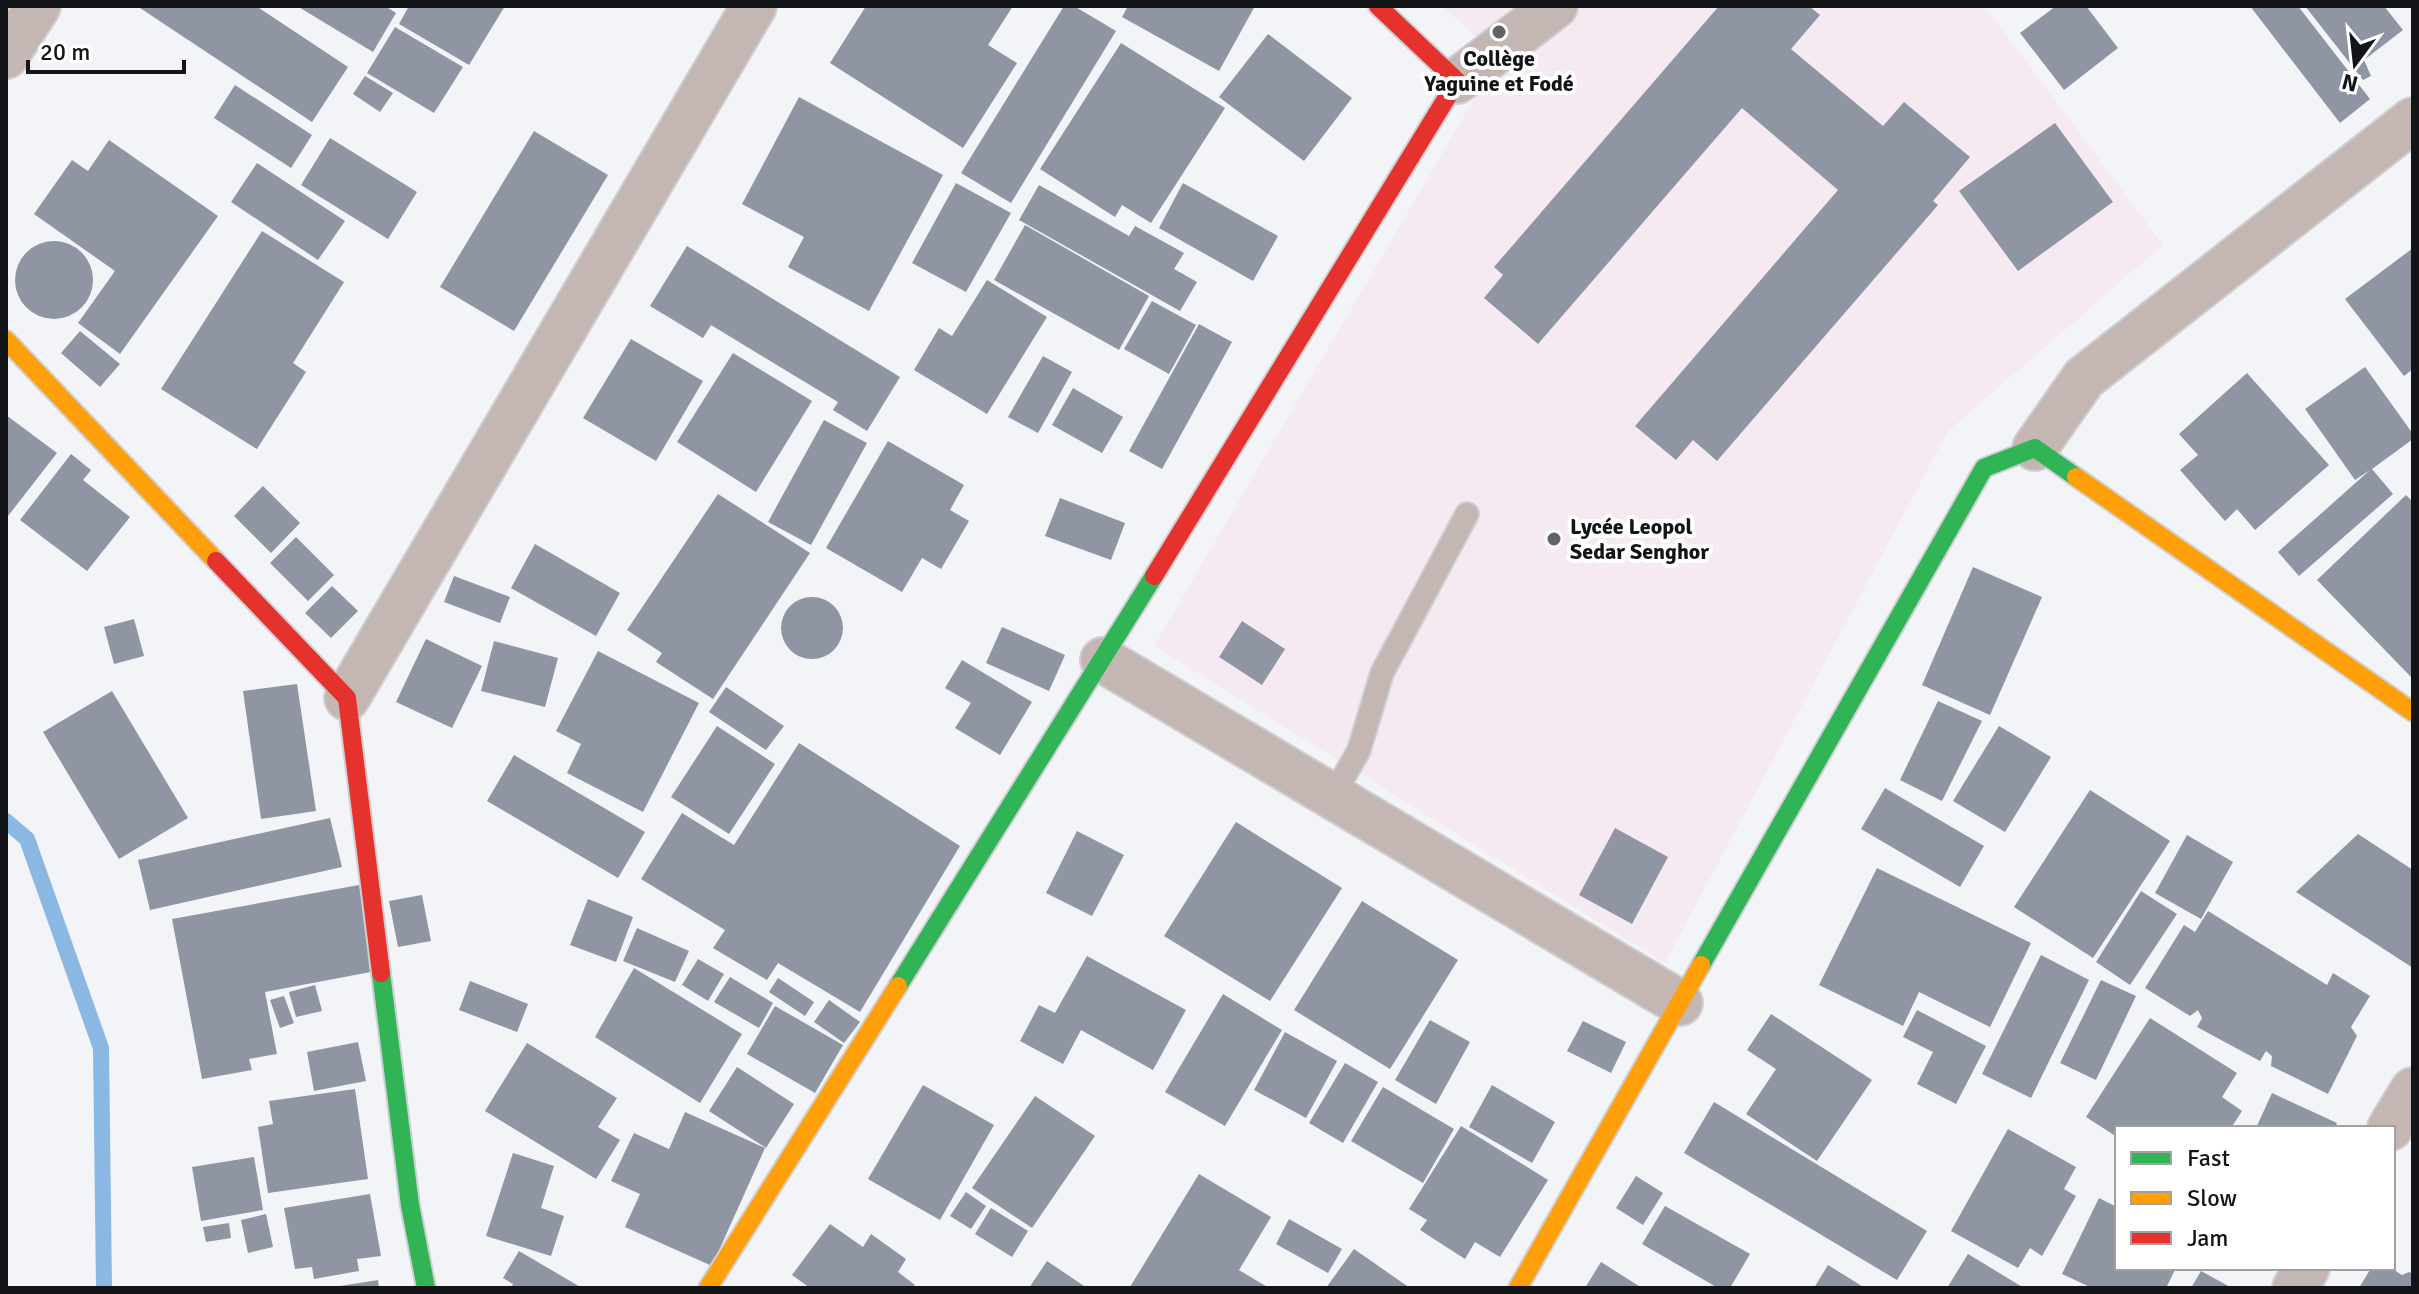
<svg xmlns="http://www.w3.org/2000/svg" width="2419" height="1294" font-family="Signika,sans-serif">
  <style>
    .education { fill: #f6eaf2 }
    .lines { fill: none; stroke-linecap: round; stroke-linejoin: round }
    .stream { stroke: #8ab8e2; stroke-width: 16 }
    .building { fill: #9095a3 }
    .lane-casing { stroke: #cfd0d3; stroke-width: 26 }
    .street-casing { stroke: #cfd0d3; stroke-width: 48 }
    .fast-casing { stroke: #cfd0d3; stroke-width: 22 }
    .slow-casing { stroke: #cfd0d3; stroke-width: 22 }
    .jam-casing { stroke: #cfd0d3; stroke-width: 22 }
    .lane { stroke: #c4b6b2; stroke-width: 22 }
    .street { stroke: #c4b6b2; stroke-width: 44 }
    .fast { stroke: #30b455; stroke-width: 18 }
    .slow { stroke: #ff9f0a; stroke-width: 18 }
    .jam { stroke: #e5322d; stroke-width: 18 }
    .poi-dot { fill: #616266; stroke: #fff; stroke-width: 3 }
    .labels { text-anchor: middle; stroke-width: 8; stroke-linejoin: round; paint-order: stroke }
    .poi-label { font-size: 22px; font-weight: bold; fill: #131417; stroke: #fff }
  </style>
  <rect width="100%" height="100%" fill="#f2f4f8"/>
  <polygon class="education" points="1442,6 1985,6 2163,245 1948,431 1665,963 1154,646 1498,58"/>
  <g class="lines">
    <polyline class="stream" points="6,821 27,839 101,1048 104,1288"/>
  </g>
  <g class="building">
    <polygon points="137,6 256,6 348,67 312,122"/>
    <polygon points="297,6 385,6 396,13 373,52"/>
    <polygon points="409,6 505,6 469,65 399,24"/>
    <polygon points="866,6 1013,6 988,45 1017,63 963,148 830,63"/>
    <polygon points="1064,6 1074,6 1116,31 1011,203 961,173"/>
    <polygon points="1128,6 1255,6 1219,71 1122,17"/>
    <polygon points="1719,6 1809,6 1820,15 1791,49 1883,126 1904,102 1970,157 1933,201 1938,205 1717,461 1693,440 1676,460 1635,426 1838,190 1742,108 1538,344 1484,298 1503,275 1494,267"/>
    <polygon points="2056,6 2086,6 2118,48 2064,90 2020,33"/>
    <polygon points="2250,6 2298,6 2370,99 2340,123"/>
    <polygon points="2305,6 2384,6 2403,30 2364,60 2371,76 2363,80"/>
    <polygon points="395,27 463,67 434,113 367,73"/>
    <polygon points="1268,34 1352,98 1304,161 1219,97"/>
    <polygon points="1121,43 1225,108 1151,223 1122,205 1115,217 1040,169"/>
    <polygon points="365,76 393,93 380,112 353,94"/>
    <polygon points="235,85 312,135 291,168 214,118"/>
    <polygon points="799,97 943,175 869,311 788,267 804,237 742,204"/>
    <polygon points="2055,123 2113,202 2018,271 1959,191"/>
    <polygon points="534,131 608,175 514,331 440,287"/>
    <polygon points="330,138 417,192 388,239 301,185"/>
    <polygon points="109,140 218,216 120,354 78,323 115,271 34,214 72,160 88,171"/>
    <polygon points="257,163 345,221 318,260 231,202"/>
    <polygon points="956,183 1011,213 966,292 912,263"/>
    <polygon points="1183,183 1278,236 1253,281 1159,228"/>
    <polygon points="1039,185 1129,236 1135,226 1184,253 1174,269 1197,282 1180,311 1019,220"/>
    <polygon points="1025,225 1149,296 1119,350 994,280"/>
    <polygon points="262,231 344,282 293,363 306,372 257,449 161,389"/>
    <circle cx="54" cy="280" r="39"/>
    <polygon points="687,246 900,377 867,431 833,410 838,402 711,325 703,338 650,306"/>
    <polygon points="2413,248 2413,369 2404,376 2345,299"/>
    <polygon points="987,280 1047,317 987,414 914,370 939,328 952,336"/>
    <polygon points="1152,301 1196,325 1169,374 1124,349"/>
    <polygon points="1199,324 1232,342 1162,469 1129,451"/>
    <polygon points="80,331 120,364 100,387 61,353"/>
    <polygon points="631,339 703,381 656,461 583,418"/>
    <polygon points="733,353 812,401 756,492 677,442"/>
    <polygon points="1043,356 1072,372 1038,433 1008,417"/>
    <polygon points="2365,367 2413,434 2413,439 2372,469 2393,494 2299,576 2278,552 2370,470 2355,480 2305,409"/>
    <polygon points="2247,373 2329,465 2255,530 2237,509 2225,521 2180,470 2198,455 2179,434"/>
    <polygon points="1073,388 1123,417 1102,453 1052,425"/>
    <polygon points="6,415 57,453 8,516 6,515"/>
    <polygon points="824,420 867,443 811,545 768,522"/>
    <polygon points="888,441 964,485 950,510 969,521 941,569 922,558 902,592 826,548"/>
    <polygon points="71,454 91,470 83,480 130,517 87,571 20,520"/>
    <polygon points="263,486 300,523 271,553 234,516"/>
    <polygon points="718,494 810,553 713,699 656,662 662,653 627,630"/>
    <polygon points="2406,495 2413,502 2411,677 2317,580"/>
    <polygon points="1060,498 1125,523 1111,560 1045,536"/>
    <polygon points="296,537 334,575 308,601 270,563"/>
    <polygon points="535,544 620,593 596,636 511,588"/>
    <polygon points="1973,567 2042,597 1990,715 1922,685"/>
    <polygon points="454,576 510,597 500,623 444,602"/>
    <polygon points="332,586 358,611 331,638 305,613"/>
    <circle cx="812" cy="628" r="31"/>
    <polygon points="134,619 144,656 114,664 104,627"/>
    <polygon points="1242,621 1285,649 1262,685 1219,657"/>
    <polygon points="1002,627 1065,655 1049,691 986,663"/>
    <polygon points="426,639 482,666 452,728 396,702"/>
    <polygon points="494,641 558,658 545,707 481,691"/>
    <polygon points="598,651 699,703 643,812 567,773 581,744 556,731"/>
    <polygon points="962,660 1032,702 1000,755 955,728 971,703 945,688"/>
    <polygon points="297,684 316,811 261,819 243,691"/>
    <polygon points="726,687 784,726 766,750 709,712"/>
    <polygon points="112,691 188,818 119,859 43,732"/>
    <polygon points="1938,701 1982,721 1942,801 1900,780"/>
    <polygon points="717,726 775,764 729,834 671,797"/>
    <polygon points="1999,726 2051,757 2005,832 1953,801"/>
    <polygon points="799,743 960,846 860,1012 778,963 767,980 713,948 725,930 641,879 682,813 734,845"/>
    <polygon points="514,755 645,832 618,878 487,801"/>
    <polygon points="1885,788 1984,846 1960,887 1861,829"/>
    <polygon points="2090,790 2170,841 2093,958 2014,907"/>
    <polygon points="330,818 342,867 150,910 138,860"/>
    <polygon points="1236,822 1342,888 1270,1001 1164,936"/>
    <polygon points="1615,828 1668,857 1632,924 1579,895"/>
    <polygon points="1077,831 1124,855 1092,916 1046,893"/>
    <polygon points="2358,834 2413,870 2413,968 2296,892"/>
    <polygon points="2187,835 2233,862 2201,919 2155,893"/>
    <polygon points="1877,868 2031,943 1990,1027 1919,992 1903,1026 1819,985"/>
    <polygon points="359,885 376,971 265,992 277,1054 249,1059 252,1070 202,1079 172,919"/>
    <polygon points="2141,891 2177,914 2130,985 2096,962"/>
    <polygon points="422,895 431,941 398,947 389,901"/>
    <polygon points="588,899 633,917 616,962 570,945"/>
    <polygon points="1362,901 1458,960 1390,1069 1294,1010"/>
    <polygon points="2208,911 2327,985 2333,973 2370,996 2351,1027 2357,1036 2328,1094 2271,1066 2272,1056 2266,1051 2260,1061 2197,1027 2202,1018 2198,1010 2190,1016 2145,988 2184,925 2195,932"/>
    <polygon points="637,928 689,951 675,982 623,961"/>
    <polygon points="2041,955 2089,980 2031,1098 1982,1074"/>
    <polygon points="1087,956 1186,1010 1153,1070 1081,1030 1063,1064 1020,1041 1039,1005 1055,1013"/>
    <polygon points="698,959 724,974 708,1001 682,985"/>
    <polygon points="634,968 742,1034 700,1103 595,1037"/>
    <polygon points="730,977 773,1003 759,1028 714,1002"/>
    <polygon points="778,978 814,1002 805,1016 769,992"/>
    <polygon points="2101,980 2136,996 2096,1080 2060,1063"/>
    <polygon points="470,981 528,1004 517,1032 459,1010"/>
    <polygon points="315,985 322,1011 296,1017 289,992"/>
    <polygon points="1223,994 1282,1030 1225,1126 1165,1092"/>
    <polygon points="284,996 294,1023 280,1028 270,1000"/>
    <polygon points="829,1000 860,1022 844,1043 814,1022"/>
    <polygon points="775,1006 843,1045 815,1093 747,1054"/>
    <polygon points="1917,1010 1986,1046 1956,1104 1917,1084 1933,1052 1903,1037"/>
    <polygon points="1771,1014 1872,1080 1817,1161 1746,1114 1776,1069 1747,1050"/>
    <polygon points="2150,1018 2237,1073 2222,1097 2242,1111 2231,1128 2117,1128 2117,1137 2086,1117"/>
    <polygon points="1430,1020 1470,1042 1436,1104 1395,1080"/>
    <polygon points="1583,1021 1626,1042 1611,1073 1567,1051"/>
    <polygon points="1285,1032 1337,1061 1306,1118 1254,1090"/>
    <polygon points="358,1042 366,1081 314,1091 307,1052"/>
    <polygon points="527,1043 617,1098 598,1127 620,1140 596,1179 485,1111"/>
    <polygon points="1345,1063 1378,1082 1343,1143 1309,1123"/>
    <polygon points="737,1067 794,1104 766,1148 709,1111"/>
    <polygon points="923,1085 994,1125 940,1220 868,1179"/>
    <polygon points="1492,1085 1555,1122 1532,1163 1469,1127"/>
    <polygon points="1383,1087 1454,1129 1423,1183 1351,1141"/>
    <polygon points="355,1089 368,1179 268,1193 258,1127 273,1124 269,1101"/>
    <polygon points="2272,1093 2337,1123 2335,1128 2256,1128"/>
    <polygon points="1035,1096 1095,1136 1032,1228 972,1188"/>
    <polygon points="1714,1102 1927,1231 1897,1280 1684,1153"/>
    <polygon points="685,1112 765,1148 712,1266 625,1227 640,1194 611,1181 634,1133 669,1149"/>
    <polygon points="1461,1126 1548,1180 1500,1257 1475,1242 1465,1259 1420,1230 1427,1220 1409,1209"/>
    <polygon points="2008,1129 2076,1167 2064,1189 2076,1196 2042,1256 2030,1248 2018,1268 1951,1231"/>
    <polygon points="513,1153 554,1166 541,1208 564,1216 551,1256 486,1236"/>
    <polygon points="254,1157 263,1210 201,1221 192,1167"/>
    <polygon points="1199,1174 1271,1217 1239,1270 1269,1288 1130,1287"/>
    <polygon points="1636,1176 1663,1193 1643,1225 1616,1208"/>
    <polygon points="966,1192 986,1206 971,1229 950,1216"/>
    <polygon points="370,1194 381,1256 357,1259 359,1271 314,1279 312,1267 295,1269 284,1208"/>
    <polygon points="2099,1198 2117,1207 2117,1268 2176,1268 2166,1288 2092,1288 2062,1274"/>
    <polygon points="1665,1206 1750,1254 1730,1288 1718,1288 1642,1244"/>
    <polygon points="991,1208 1028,1231 1012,1257 975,1234"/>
    <polygon points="266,1214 273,1247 248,1253 241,1220"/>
    <polygon points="1289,1219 1342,1249 1328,1273 1276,1244"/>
    <polygon points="229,1223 231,1238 206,1242 203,1227"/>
    <polygon points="830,1224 863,1247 871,1234 906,1259 898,1272 915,1285 912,1288 810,1288 792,1275"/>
    <polygon points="1354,1249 1410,1288 1326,1288"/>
    <polygon points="519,1251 582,1288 511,1288 513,1284 503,1278"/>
    <polygon points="1968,1254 2024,1288 1947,1288"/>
    <polygon points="1047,1261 1087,1288 1029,1288"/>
    <polygon points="1601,1262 1642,1288 1585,1288"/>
    <polygon points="1828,1265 1865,1288 1814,1288"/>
    <polygon points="2371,1268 2391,1268 2402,1275 2409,1272 2413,1274 2413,1288 2359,1288"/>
    <polygon points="2201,1271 2232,1288 2191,1288"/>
    <polygon points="378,1280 379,1288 341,1288 340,1286"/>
  </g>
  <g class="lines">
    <defs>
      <polyline id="lane" points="1333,796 1359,750 1382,673 1467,514"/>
      <g id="street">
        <polyline points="6,56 38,6"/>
        <polyline points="1457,81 1555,6"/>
        <polyline points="2035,448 2084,378 2413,120"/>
        <polyline points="1103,660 1680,1003"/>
        <polyline points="347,698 754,6"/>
        <polyline points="2390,1128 2413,1090"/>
        <polyline points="2295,1288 2307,1268"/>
      </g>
      <g id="fast">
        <polyline points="1701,965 1984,468 2035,448 2076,477"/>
        <polyline points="381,973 410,1205 426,1288"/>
        <polyline points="898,986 1154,576"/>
      </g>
      <g id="slow">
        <polyline points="6,340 216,561"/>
        <polyline points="2076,477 2413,712"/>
        <polyline points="708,1288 898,986"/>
        <polyline points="1518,1288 1701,965"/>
      </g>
      <g id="jam">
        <polyline points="216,561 347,698 381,973"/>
        <polyline points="1154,576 1457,81 1378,6"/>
      </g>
    </defs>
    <use href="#lane" class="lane-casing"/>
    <use href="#street" class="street-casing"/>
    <use href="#fast" class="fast-casing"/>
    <use href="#slow" class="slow-casing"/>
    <use href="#jam" class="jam-casing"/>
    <use href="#lane" class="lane"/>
    <use href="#street" class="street"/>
    <use href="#fast" class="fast"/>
    <use href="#slow" class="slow"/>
    <use href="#jam" class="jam"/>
  </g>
  <g class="poi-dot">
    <circle cx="1499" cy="32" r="8"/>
    <circle cx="1554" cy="539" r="8"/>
  </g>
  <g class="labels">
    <g class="poi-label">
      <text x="1499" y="66">Collège<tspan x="1499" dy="25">Yaguine et Fodé</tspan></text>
      <text x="1570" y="534" text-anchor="start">Lycée Leopol<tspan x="1570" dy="25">Sedar Senghor</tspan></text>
    </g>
  </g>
  <rect width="2419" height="1294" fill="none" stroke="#131417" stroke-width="16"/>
  <rect x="2115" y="1126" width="280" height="144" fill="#ffffff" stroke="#a1a1a2" stroke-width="2"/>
  <rect x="2131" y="1152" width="40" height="12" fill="#30b455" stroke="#a1a1a2" stroke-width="2"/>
  <text x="2187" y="1166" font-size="24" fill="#131417">Fast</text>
  <rect x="2131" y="1192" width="40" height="12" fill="#ff9f0a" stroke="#a1a1a2" stroke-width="2"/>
  <text x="2187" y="1206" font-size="24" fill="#131417">Slow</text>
  <rect x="2131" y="1232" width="40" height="12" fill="#e5322d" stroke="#a1a1a2" stroke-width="2"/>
  <text x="2187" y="1246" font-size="24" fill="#131417">Jam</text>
  <g transform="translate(2355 64) rotate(195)" stroke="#ffffff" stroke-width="6" paint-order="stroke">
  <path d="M0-6L14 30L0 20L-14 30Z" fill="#131417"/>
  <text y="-12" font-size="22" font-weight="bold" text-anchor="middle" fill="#131417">N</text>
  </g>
  <path d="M28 60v12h156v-12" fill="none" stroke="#131417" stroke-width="4"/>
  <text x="40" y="60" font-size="24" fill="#131417" stroke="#ffffff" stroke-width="6" paint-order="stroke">20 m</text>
</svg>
